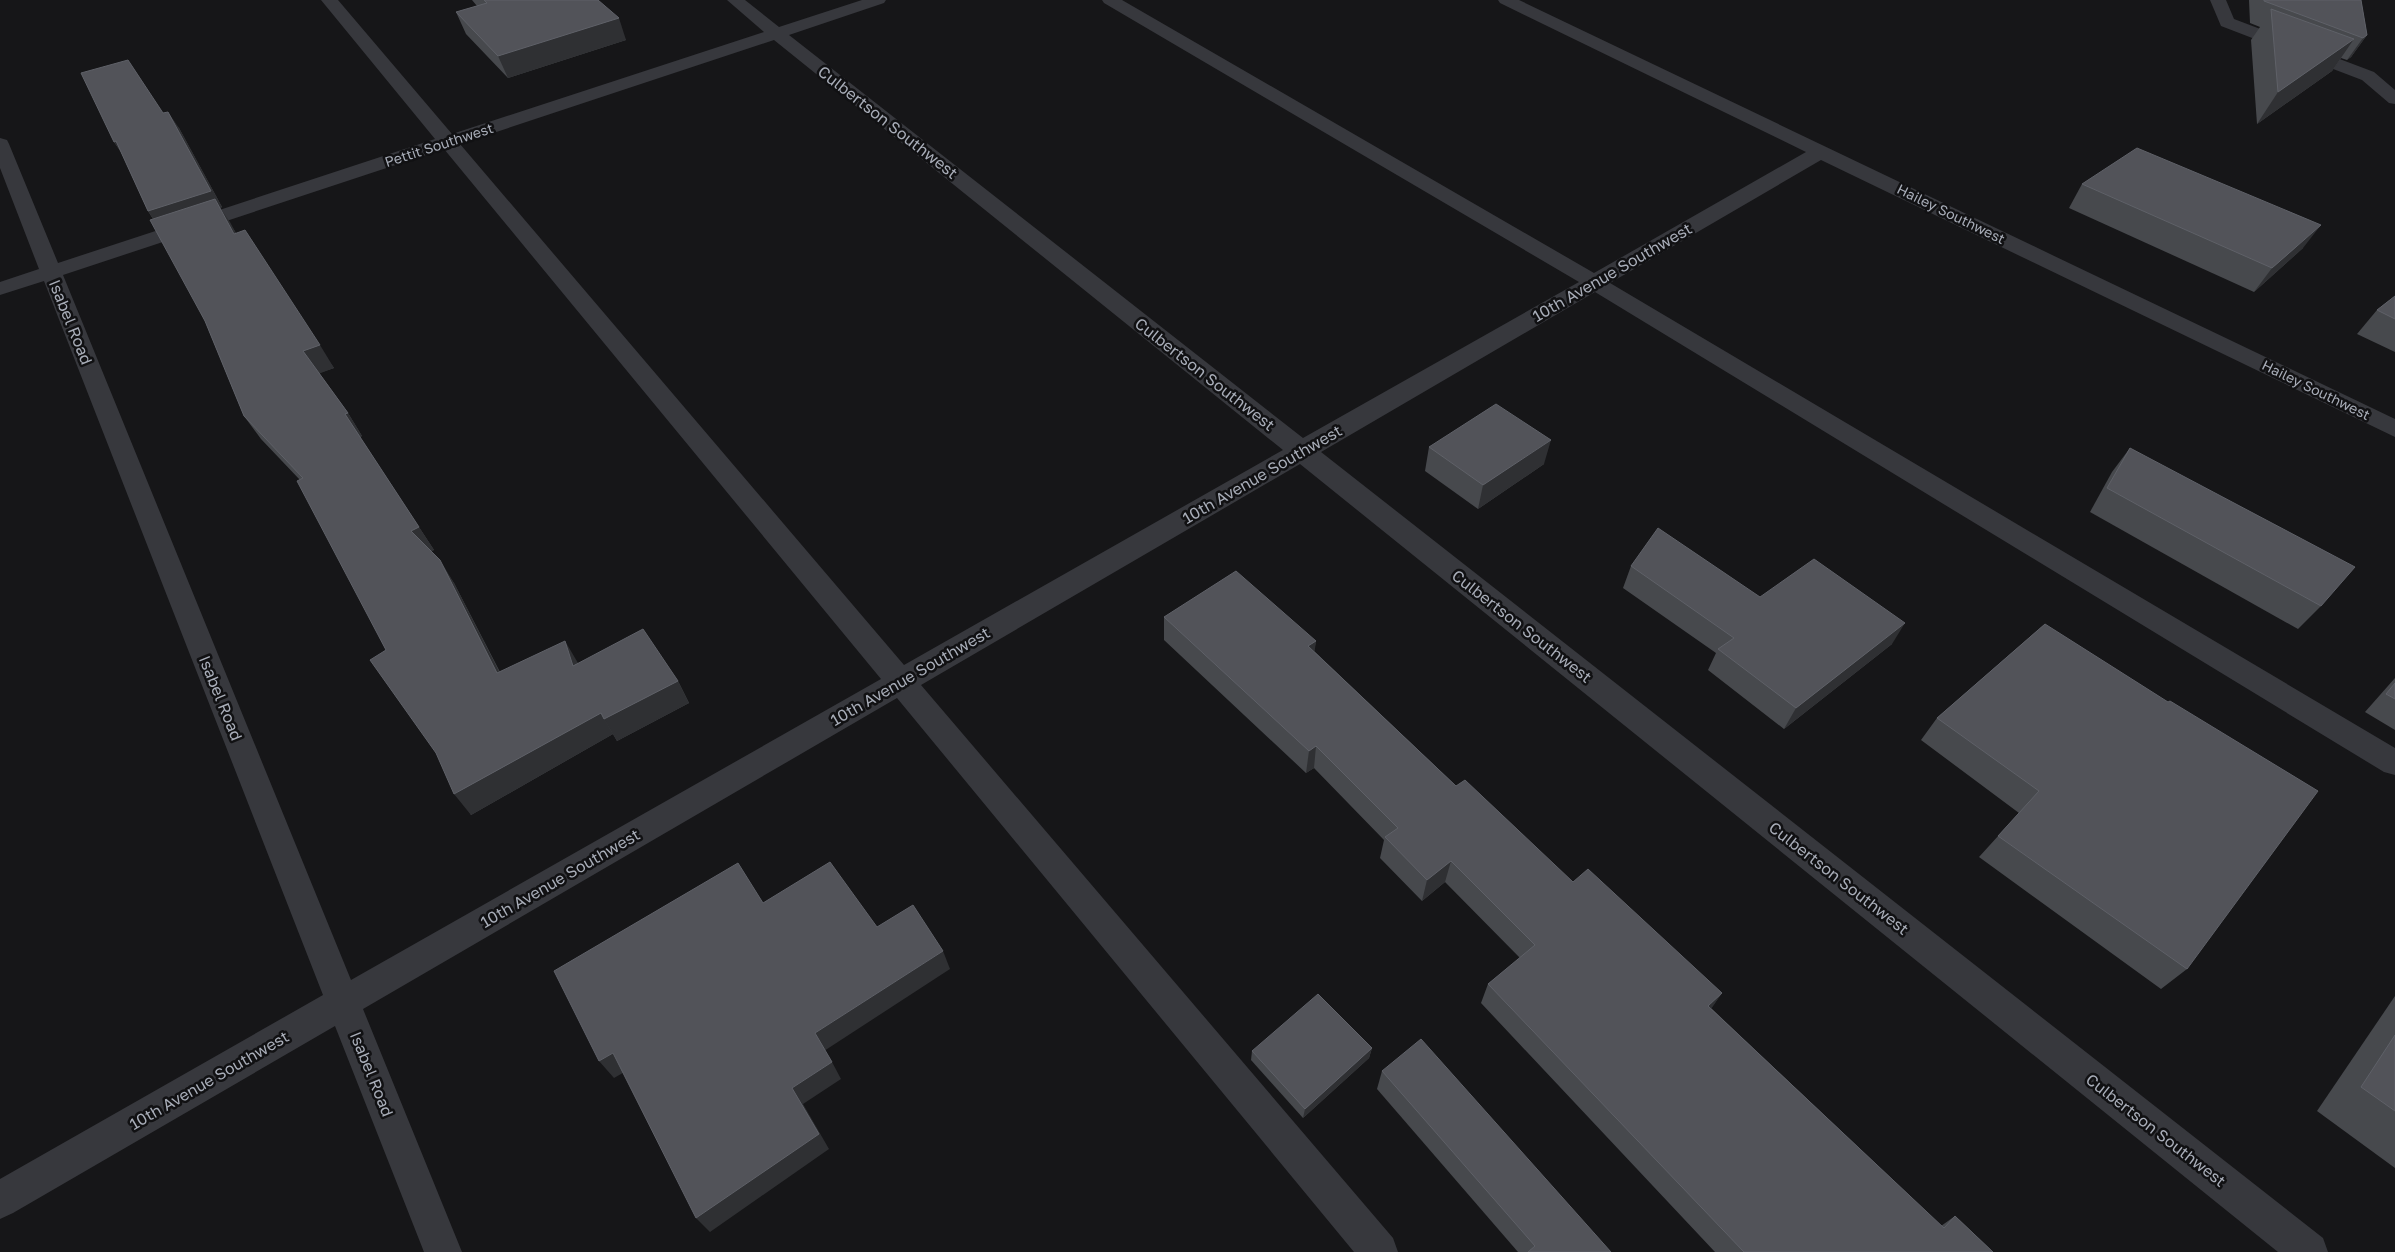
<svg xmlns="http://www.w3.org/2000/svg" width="2395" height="1252" font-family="'Golos Text',sans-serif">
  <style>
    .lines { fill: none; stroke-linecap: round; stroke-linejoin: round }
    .minor { fill: #37383d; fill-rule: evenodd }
    .wall { fill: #47494d }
    .shaded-wall { fill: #2f3033 }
    .building { fill: #525359; stroke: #5f6168 }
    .labels { text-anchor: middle; stroke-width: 5; stroke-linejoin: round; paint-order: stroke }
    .far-street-label { font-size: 14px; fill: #a8adb8; stroke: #111113 }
    .street-label { font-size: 16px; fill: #a8adb8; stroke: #111113 }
  </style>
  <rect width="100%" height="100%" fill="#161618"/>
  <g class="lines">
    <g class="minor">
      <path d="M321,0H338L452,134L764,32L727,0H745L779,27L862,0H886L884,3L789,35L1303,438L1579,282L1104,3L1102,0H1122L1594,273L1806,152L1500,3L1498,0H1519L2395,419V437L1821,160L1610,283L2395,748V775L2384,772L1595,292L1321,452L2323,1238L2328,1252H2278L1300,464L921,685L1393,1238L1398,1252H1354L897,698L363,1009L462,1252H424L335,1026L13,1213L0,1219V1179L323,995L44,281L0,295V282L39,269L0,168V138L7,140L9,144L58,263L435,139ZM774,40L1283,450L904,665L460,144ZM444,149L881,679L351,980L63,275Z"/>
      <polygon points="2210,0 2226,0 2234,19 2374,72 2395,90 2395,104 2389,103 2362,80 2221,26"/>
    </g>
  </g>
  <g class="wall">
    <polygon points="472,0 598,0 626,40 508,78 466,34 456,12 477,6"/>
    <polygon points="2249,0 2361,0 2367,35 2351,57 2347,60 2341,58 2332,71 2257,124 2251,40 2260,27 2250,23"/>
    <polygon points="163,113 179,128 222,207 220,208 236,233 334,368 319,373 348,413 362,436 360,437 434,550 431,551 454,583 500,672 578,663 678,681 689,703 617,741 613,734 471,815 436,753 386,650 300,480 261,439 244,416 205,321 153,219 148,211 121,152 114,142"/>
    <polygon points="2082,184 2303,248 2254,292 2069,208"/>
    <polygon points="2395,296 2395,352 2357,334 2377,310"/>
    <polygon points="1429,447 1544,464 1478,509 1425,471"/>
    <polygon points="2130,448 2321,606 2298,629 2090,512 2112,472"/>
    <polygon points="1631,566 1760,597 1892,644 1784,729 1708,670 1716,653 1623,588"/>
    <polygon points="1164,617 1316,641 1314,651 1456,786 1573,882 1722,993 1711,1008 1941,1226 1955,1216 1993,1252 1715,1252 1481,1003 1488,984 1520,958 1445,882 1422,901 1380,858 1384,840 1314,768 1306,773 1164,640"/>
    <polygon points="2045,624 2187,969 2161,989 1979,857 2019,813 1921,740 1937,718"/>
    <polygon points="2395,678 2395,730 2365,712"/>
    <polygon points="2395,996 2395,1168 2317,1111"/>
    <polygon points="1372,1048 1369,1058 1303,1118 1251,1060 1252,1051"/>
    <polygon points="1382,1071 1611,1252 1518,1252 1377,1089"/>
  </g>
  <g class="shaded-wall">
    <polygon points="619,18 626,40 508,78 498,56"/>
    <polygon points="2367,35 2351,57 2347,60 2363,38"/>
    <polygon points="2354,39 2332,71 2257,124 2278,92"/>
    <polygon points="168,112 179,128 222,207 220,208 230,222 248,256 159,228 148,211"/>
    <polygon points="116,141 125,158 114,142"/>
    <polygon points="2321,225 2303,248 2254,292 2272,268"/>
    <polygon points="320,345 334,368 318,374 303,351"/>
    <polygon points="348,413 362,436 360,437 345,414"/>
    <polygon points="1551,440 1544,464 1478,509 1483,485"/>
    <polygon points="419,527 434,550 426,554 411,531"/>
    <polygon points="440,560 454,583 511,695 497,673"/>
    <polygon points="1905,623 1892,644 1784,729 1796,708"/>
    <polygon points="565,641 578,663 573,666"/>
    <polygon points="1316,641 1313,664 1308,646"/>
    <polygon points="678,681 689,703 617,741 604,719"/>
    <polygon points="601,713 613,734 471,815 454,794"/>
    <polygon points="1316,746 1314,768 1306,773 1309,751"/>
    <polygon points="1451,861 1445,882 1422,901 1427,880"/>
    <polygon points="943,951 950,969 824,1051 815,1033"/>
    <polygon points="1722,993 1709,1012 1708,1006"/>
    <polygon points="1372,1048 1369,1058 1303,1118 1305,1109"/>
    <polygon points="613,1053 628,1070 614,1078 599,1061"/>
    <polygon points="832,1062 841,1079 803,1104 829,1149 710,1232 696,1218 792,1088"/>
  </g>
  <g class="building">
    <polygon points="484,0 598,0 619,18 498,56 456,12 487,3"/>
    <polygon points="2264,0 2361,0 2367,35 2363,38 2264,1"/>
    <polygon points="2271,9 2354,39 2278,92"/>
    <polygon points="128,60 163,113 168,112 211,191 148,211 116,141 114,142 81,73"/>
    <polygon points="2137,148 2321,225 2272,268 2082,184"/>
    <polygon points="215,199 234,234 245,230 320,345 303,351 348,413 345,414 419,527 411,531 440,560 497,673 565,641 573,666 643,629 678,681 604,719 601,713 454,794 436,753 370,660 386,650 297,481 303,478 244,416 205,321 150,220"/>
    <polygon points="2395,296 2395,319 2377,310"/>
    <polygon points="1496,404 1551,440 1483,485 1429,447"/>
    <polygon points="2130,448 2355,567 2321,606 2107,488"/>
    <polygon points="1658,528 1760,597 1814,559 1905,623 1796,708 1718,649 1734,638 1631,566"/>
    <polygon points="1236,571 1316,641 1308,646 1456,786 1465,780 1573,882 1588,869 1722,993 1708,1006 1944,1228 1955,1216 1993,1252 1744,1252 1488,984 1535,945 1451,861 1427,880 1385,837 1398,828 1316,746 1309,751 1164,617"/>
    <polygon points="2045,624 2168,702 2170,701 2318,791 2187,969 1998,836 2039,791 1937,718"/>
    <polygon points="2395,683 2395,699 2386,694"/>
    <polygon points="830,862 877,927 913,905 943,951 815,1033 832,1062 792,1088 819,1134 696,1218 613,1053 599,1061 554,971 738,863 763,903"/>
    <polygon points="1318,994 1372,1048 1305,1109 1252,1051"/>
    <polygon points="2395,1035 2395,1111 2361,1087"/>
    <polygon points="1421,1039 1611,1252 1528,1252 1535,1246 1382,1071"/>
  </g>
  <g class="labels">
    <g class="far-street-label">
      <text transform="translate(439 145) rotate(-18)" y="5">Pettit Southwest</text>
      <text transform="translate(1951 214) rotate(26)" y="5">Hailey Southwest</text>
      <text transform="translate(2316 390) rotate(26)" y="5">Hailey Southwest</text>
    </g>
    <g class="street-label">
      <text transform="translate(888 122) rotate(38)" y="6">Culbertson Southwest</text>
      <text transform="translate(1612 272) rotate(-30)" y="6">10th Avenue Southwest</text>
      <text transform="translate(71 322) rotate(68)" y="6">Isabel Road</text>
      <text transform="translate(1205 374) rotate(38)" y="6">Culbertson Southwest</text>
      <text transform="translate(1262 474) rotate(-30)" y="6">10th Avenue Southwest</text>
      <text transform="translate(1522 626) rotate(38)" y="6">Culbertson Southwest</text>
      <text transform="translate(910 676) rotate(-30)" y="6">10th Avenue Southwest</text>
      <text transform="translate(221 698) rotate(68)" y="6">Isabel Road</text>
      <text transform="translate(560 878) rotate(-30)" y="6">10th Avenue Southwest</text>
      <text transform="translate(1839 878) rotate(38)" y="6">Culbertson Southwest</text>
      <text transform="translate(372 1074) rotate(68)" y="6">Isabel Road</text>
      <text transform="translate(209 1080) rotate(-30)" y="6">10th Avenue Southwest</text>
      <text transform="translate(2156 1130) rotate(38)" y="6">Culbertson Southwest</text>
    </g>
  </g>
</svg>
